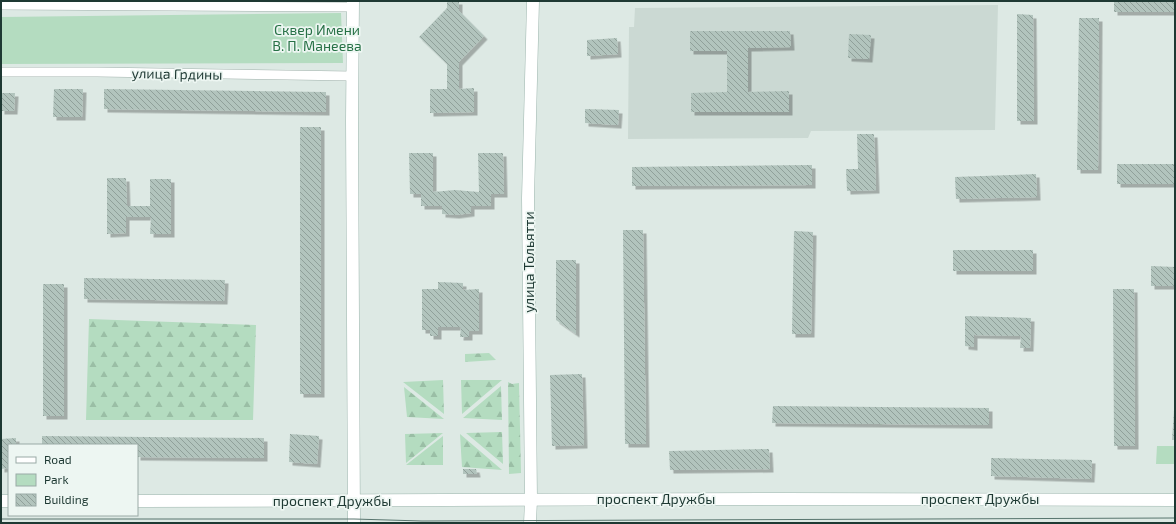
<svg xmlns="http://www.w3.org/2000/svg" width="1176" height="524" font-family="'Exo 2',sans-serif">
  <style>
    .built { fill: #cbd9d3 }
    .forest { fill: url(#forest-firs) }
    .park { fill: #b4dcc0 }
    .building { fill: url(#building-back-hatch); filter: url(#shadow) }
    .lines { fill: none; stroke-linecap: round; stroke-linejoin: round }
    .street-casing { stroke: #a0b1ab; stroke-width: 10 }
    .secondary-casing { stroke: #9cb5ad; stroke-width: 13 }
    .street { stroke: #fff; stroke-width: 9 }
    .secondary { stroke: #fff; stroke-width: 12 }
    .tram { stroke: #58756e; stroke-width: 1 }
    .labels { text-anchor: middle; stroke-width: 3.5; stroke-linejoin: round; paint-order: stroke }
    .park-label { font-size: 14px; fill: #277146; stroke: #edf6f2 }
    .street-label { font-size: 14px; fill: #1e3933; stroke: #edf6f2 }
  </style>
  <defs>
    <pattern id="forest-firs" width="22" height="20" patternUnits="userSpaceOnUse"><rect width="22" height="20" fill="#b4dcc0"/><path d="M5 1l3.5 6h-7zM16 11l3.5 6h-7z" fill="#9abea5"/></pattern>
    <pattern id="building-back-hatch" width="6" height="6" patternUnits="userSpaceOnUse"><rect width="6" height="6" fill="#b2c4bd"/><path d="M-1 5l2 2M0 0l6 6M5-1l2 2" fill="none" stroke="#90a09a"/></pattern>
    <filter id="shadow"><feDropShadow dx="3.5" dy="3.5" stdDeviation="0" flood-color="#0004"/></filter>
  </defs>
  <rect width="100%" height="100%" fill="#dde9e4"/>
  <polygon class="built" points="998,5 995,130 811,131 808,138 628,139 629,27 634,27 635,8"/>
  <g class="forest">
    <polygon points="89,319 256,325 253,420 86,420"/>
    <polygon points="489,353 496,360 465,362 465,354"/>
    <polygon points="443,380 444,414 403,382"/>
    <polygon points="461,380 502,380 462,414"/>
    <polygon points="508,382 512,384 519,383 521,473 509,474"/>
    <polygon points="501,386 502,420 463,418"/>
    <polygon points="404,387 444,419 407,417"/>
    <polygon points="502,432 503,464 466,433"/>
    <polygon points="443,433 406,463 405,434"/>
    <polygon points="460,434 502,470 462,467"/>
    <polygon points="443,436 443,465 406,465"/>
  </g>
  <g class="park">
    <polygon points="341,13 343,63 1,64 1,17"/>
    <polygon points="1157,446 1175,446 1175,464 1156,464"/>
  </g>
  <g class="building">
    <polygon points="447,1 459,1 459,11 484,36 459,62 459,89 474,88 474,112 430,113 430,89 447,89 447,64 419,37 447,8"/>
    <rect x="1114" y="1" width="61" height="11"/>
    <polygon points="1017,14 1033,15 1034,121 1017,121"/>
    <polygon points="1079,18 1099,18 1098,170 1077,170"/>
    <polygon points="690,31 790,31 791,47 748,48 748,92 789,91 789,112 691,112 691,93 727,92 727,51 690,51"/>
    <polygon points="849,34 871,35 869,59 848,58"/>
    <polygon points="617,38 618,54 587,56 587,40"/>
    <polygon points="54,89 83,89 82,117 53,117"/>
    <polygon points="104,89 326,92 326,112 104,109"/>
    <polygon points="1,93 15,93 14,111 1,111"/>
    <polygon points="585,109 619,110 618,125 585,123"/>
    <rect x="300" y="127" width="21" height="267"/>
    <polygon points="857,134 874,134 876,190 847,191 846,169 858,169"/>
    <polygon points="409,153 433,153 433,192 455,190 479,192 478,153 503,153 504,194 491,194 491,206 471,206 471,213 456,215 442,214 442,206 421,206 421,194 410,194"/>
    <rect x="1117" y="164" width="58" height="20"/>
    <polygon points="812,165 812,185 632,186 632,167"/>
    <polygon points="1036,174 1037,197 956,199 955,177"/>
    <polygon points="107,178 126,178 127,206 150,206 150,179 171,179 171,234 150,234 151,217 126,217 126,233 107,234"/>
    <polygon points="623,230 643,230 646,444 625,444"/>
    <polygon points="794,231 813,232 811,334 792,334"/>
    <rect x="953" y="250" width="80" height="21"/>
    <polygon points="556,260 576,260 576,334 556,320"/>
    <polygon points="1151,266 1175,267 1175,286 1151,286"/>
    <polygon points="84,278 225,280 224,301 84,299"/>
    <polygon points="438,282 463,283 463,290 479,289 479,331 469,331 469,337 460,337 461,327 438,327 438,336 430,336 430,330 422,330 422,289 438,289"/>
    <rect x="43" y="284" width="21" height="132"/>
    <polygon points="1113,289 1134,289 1135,446 1114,446"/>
    <polygon points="965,316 1031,318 1030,348 1020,348 1021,336 974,335 974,347 965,346"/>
    <polygon points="582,374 584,445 552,446 550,375"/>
    <polygon points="773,406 989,408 989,425 772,423"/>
    <polygon points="1174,410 1175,410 1175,440 1172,440"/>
    <polygon points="290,434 319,436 317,464 289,462"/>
    <polygon points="42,436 264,438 264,458 137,457 137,445 42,445"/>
    <polygon points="16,438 16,445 9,445 9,468 1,469 1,439"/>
    <polygon points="769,449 770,469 670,470 669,451"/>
    <polygon points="991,458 1092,460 1091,479 991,476"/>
    <polygon points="463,469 476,469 477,474 463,474"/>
  </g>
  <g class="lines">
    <defs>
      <g id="street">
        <polyline points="1,5 353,7"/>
        <polyline points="1,72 97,72 352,76"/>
      </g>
      <g id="secondary">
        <polyline points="353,1 352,120 354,523"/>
        <polyline points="1,501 9,501"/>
        <polyline points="137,501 779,499 1175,500"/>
        <polyline points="530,523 531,500 528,198 533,1"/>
      </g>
    </defs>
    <use href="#street" class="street-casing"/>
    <use href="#secondary" class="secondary-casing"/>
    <use href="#street" class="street"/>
    <use href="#secondary" class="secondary"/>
    <polyline class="tram" points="1,519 354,519 422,521 1175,518"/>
  </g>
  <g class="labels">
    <g class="park-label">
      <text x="317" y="35">Сквер Имени<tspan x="317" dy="16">В. П. Манеева</tspan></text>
    </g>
    <g class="street-label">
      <text transform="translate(177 74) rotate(1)" y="5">улица Грдины</text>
      <text transform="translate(529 262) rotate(-90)" y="5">улица Тольятти</text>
      <text x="656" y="504">проспект Дружбы</text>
      <text x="980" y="504">проспект Дружбы</text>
      <text x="332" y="506">проспект Дружбы</text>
    </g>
  </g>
  <rect width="1176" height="524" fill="none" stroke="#1e3933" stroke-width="4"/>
  <rect x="8" y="444" width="130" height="72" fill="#edf6f2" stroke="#9aaaa6"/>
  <rect x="16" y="457" width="20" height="6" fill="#ffffff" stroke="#9aaaa6"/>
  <text x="44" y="464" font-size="12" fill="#1e3933">Road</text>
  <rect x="16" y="474" width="20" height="12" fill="#b4dcc0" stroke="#9aaaa6"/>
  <text x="44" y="484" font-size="12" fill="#1e3933">Park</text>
  <rect x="16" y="494" width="20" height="12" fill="url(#building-back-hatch)" stroke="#9aaaa6"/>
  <text x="44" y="504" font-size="12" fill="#1e3933">Building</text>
</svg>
